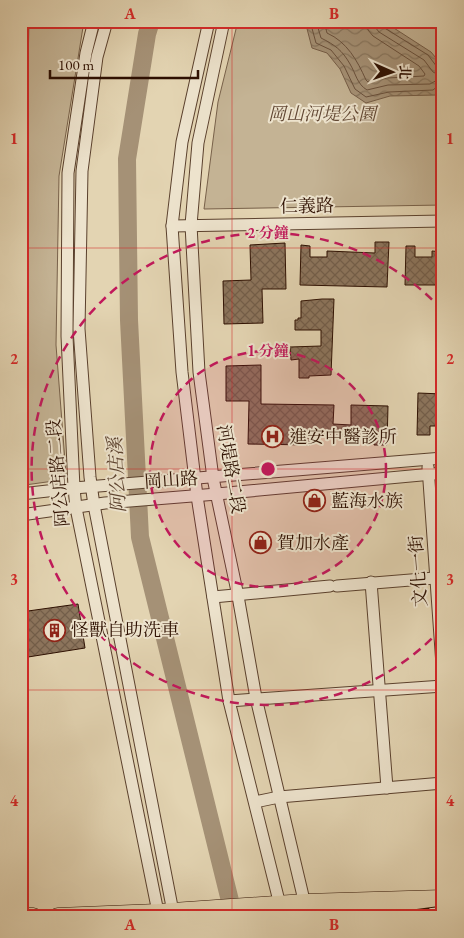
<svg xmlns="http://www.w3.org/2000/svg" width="464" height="938" font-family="'EB Garamond','Noto Serif TC',serif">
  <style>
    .green { fill: #c4b394; stroke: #78614a }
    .water { fill: url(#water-waves); stroke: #755d47 }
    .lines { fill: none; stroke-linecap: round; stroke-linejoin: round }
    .shore { stroke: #69503c; stroke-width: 1 }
    .river { stroke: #a59176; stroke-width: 18 }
    .building { fill: url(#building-cross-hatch); stroke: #2d0f01 }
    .minor-casing { stroke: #5a402d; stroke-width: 13 }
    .primary-casing { stroke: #2d0f01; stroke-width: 19 }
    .minor { stroke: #ede3cd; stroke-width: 11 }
    .primary { stroke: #e3d4b2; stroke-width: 18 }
    .rail-casing { stroke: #2d0f01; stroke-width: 5 }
    .rail { stroke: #ede3cd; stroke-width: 3; stroke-dasharray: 9; stroke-linecap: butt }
    .grid { fill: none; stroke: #d62828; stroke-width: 1; stroke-opacity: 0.55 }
    .ring { fill: none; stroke: #c2185b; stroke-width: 2.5; stroke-dasharray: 9 6 }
    .labels { text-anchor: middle; stroke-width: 4; stroke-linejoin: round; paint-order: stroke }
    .park-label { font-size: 18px; font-style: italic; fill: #624834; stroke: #ede3cd }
    .street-label { font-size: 18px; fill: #2d0f01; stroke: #ede3cd }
    .poi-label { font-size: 18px; fill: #2d0f01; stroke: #ede3cd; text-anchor: start }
    .water-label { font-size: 19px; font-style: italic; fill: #5d4330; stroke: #ede3cd }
    .centre { fill: #c2185b; stroke: #ede3cd; stroke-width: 2.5 }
    .ring-label { font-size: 15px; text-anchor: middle; font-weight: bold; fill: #c2185b; stroke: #ede3cd; stroke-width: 4; stroke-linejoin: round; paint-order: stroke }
    .neatline { fill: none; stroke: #d62828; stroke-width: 2 }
    .grid-label { font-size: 16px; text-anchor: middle; font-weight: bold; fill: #d62828 }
  </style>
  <defs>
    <pattern id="water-waves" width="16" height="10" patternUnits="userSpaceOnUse" patternTransform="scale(1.25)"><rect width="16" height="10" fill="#a59176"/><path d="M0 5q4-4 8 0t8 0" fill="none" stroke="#87755e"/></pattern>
    <pattern id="building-cross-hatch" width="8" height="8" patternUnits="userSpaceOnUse" patternTransform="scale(1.25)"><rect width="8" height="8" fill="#8c755d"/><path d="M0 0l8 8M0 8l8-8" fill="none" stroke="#735e4a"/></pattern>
  </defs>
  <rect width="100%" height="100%" fill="#e3d4b2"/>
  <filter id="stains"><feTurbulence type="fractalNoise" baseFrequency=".004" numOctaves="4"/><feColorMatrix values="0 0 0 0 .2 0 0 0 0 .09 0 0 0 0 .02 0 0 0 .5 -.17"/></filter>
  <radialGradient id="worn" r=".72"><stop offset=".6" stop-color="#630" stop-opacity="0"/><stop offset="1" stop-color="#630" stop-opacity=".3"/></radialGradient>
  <g class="green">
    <polygon points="29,21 84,21 59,176 56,345 66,474 61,480 25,485 21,482 21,385"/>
    <polygon points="238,21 443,21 443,205 204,209 218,102"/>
  </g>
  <polygon class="water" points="305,21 348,21 351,23 355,21 383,21 431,52 441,64 443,87 437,95 390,96 366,103 351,93 340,69 327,53 312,48"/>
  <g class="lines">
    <g class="shore">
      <polyline points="310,21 316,43 331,50 344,66 355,89 366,97 389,92 433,90 438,86 443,85"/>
      <path d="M316,21L321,38C335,45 342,50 350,64C356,74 357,84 367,90L388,85L430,84L439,79V75L433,72L424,60L379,32L375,27V21"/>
      <path d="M324,21L327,33C347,42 357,60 366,80L368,82L387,78L424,76L425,74L419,66L373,36L368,30L367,21"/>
      <polyline points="381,21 383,27 428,55 437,67 443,69"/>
    </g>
    <polyline class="river" points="151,21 147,34 127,159 129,320 140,537 234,917"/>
  </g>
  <g class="building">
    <polygon points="375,242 389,242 387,287 300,285 301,245 310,246 310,257 327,257 327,251 375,253"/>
    <polygon points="285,243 286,289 262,289 263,323 224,324 223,281 251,280 250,245"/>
    <polygon points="406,246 415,246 415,257 432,257 432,251 443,252 443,285 405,285"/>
    <polygon points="322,299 334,299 331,375 309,376 309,378 299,378 299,359 291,360 290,347 321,346 321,330 295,330 295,320 298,320 298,318 301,318 301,301"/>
    <polygon points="261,365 261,404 334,405 333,424 351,425 351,405 388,406 387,445 374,445 374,437 310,436 310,445 248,444 249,401 226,401 226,366"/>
    <polygon points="418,393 443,394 443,426 430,426 430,435 417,435"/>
    <polygon points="437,481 443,481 443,503 438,503"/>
    <polygon points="78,604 85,648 28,657 28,611"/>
  </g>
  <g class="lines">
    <defs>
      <g id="minor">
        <polyline points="94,21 86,53 68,173 67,336 74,488 76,508 159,917"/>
        <polyline points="107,21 97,57 82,171 79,329 90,477 94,505 174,917"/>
        <polyline points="209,21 182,142 172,226 182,372 197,496 229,701 283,917"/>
        <polyline points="224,21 198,143 191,225 199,372 213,478 238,596 256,698 308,917"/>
        <polyline points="172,226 443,221"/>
        <polyline points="428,467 443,679"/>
        <polyline points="21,494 74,488 443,458"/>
        <polyline points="21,515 105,503 217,494 443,473"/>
        <polyline points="371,582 387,788"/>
        <polyline points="337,586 435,578"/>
        <polyline points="213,597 330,586"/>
        <polyline points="229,701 443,686"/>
        <polyline points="255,802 279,797 443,783"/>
      </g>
      <g id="primary">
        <polyline points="21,916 33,917"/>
        <polyline points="58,917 158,913 305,903 443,899"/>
        <polyline points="406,917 443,915"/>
      </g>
    </defs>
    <use href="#minor" class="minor-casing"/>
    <use href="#primary" class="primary-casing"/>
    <use href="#minor" class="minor"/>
    <use href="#primary" class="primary"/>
    <defs>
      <polyline id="rail" points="376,917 443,908"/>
    </defs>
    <use href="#rail" class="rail-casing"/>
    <use href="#rail" class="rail"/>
  </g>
  <path class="grid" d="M232,21V917M21,248H443M21,469H443M21,690H443"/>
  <circle cx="268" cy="469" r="118" fill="#c2185b" fill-opacity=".12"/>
  <g class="ring">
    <circle cx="268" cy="469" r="118"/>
    <path d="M442 628A236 236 0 1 1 442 310"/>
  </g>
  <defs>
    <symbol id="hospital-ring" viewBox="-11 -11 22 22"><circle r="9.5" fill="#ede3cd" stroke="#8f2418" stroke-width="1.5"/><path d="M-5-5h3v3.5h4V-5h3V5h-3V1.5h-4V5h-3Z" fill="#8f2418"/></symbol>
    <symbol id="shop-ring" viewBox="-11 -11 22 22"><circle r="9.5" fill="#ede3cd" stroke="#8f2418" stroke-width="1.5"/><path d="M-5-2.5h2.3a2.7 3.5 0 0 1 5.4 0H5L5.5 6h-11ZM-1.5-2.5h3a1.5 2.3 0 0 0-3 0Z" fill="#8f2418"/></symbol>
    <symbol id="building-ring" viewBox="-11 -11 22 22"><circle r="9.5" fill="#ede3cd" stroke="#8f2418" stroke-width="1.5"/><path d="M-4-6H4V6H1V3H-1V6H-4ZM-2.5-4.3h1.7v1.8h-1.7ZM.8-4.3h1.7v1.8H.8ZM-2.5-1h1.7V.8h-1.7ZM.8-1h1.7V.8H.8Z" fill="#8f2418"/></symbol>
  </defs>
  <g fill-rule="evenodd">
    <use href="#hospital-ring" x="260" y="424" width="25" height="25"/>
    <use href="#shop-ring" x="302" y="488" width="25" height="25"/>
    <use href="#shop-ring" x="248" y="530" width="25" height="25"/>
    <use href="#building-ring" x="42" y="618" width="25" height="25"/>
  </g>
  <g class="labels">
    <g class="park-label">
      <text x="322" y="120">岡山河堤公園</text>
    </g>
    <g class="street-label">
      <text transform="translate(307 206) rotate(-1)" y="6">仁義路</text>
      <text transform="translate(231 469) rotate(80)" y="6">河堤路二段</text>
      <text transform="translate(58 473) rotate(-95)" y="6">阿公店路二段</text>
      <text transform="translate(171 480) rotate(-4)" y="6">岡山路</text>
      <text transform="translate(418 571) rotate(-94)" y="6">文化一街</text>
    </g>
    <g class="poi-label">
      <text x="289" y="443">進安中醫診所</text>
      <text x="331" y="507">藍海水族</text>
      <text x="277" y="549">賀加水產</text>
      <text x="71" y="636">怪獸自助洗車</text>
    </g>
    <g class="water-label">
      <text transform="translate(116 475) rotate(-93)" y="7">阿公店溪</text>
    </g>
  </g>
  <circle cx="268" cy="469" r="8" class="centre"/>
  <g class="ring-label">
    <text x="268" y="238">2 分鐘</text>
    <text x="268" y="356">1 分鐘</text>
  </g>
  <rect width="464" height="938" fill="none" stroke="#e3d4b2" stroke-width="55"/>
  <g transform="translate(392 72) rotate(92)" stroke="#ede3cd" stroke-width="4" paint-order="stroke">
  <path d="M0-4L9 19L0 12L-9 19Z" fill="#2d0f01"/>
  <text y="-8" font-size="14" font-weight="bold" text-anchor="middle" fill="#2d0f01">北</text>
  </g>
  <path d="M50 70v8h148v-8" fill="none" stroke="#2d0f01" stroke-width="2.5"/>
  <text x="58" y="70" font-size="15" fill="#2d0f01" stroke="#ede3cd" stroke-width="4" paint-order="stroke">100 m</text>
  <rect x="28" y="28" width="408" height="882" class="neatline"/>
  <g class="grid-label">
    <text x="130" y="19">A</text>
    <text x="334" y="19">B</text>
    <text x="14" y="144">1</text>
    <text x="450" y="144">1</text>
    <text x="14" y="364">2</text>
    <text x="450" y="364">2</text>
    <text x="14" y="585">3</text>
    <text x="450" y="585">3</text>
    <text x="14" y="806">4</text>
    <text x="450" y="806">4</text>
    <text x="130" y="930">A</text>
    <text x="334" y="930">B</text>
  </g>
  <rect width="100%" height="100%" filter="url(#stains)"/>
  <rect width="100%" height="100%" fill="url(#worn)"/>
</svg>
